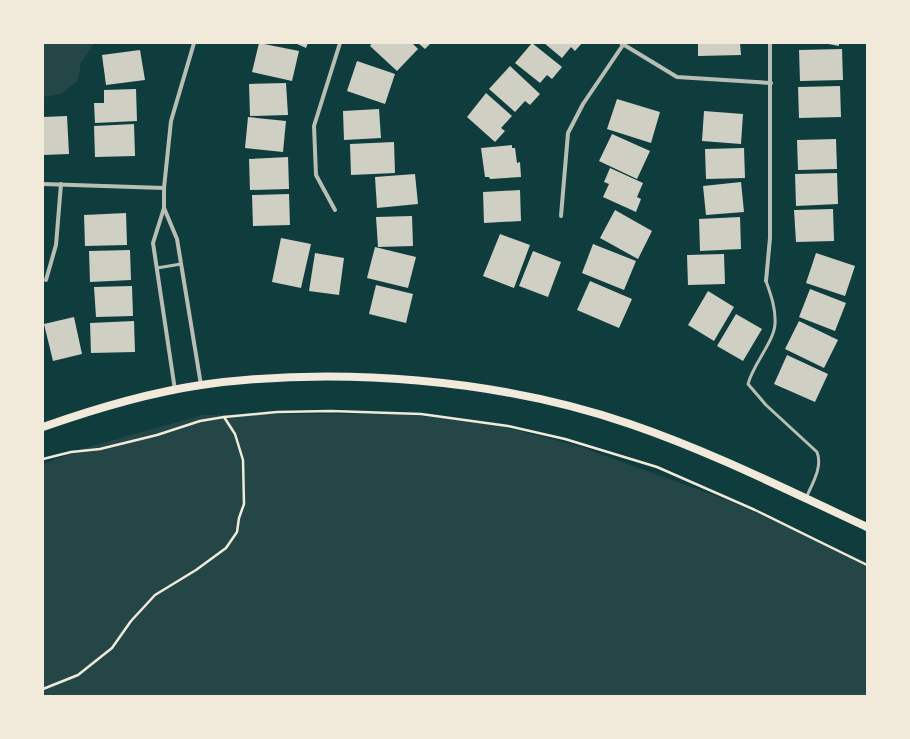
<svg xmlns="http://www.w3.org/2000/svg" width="910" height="739" font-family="'Public Sans',sans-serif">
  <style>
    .green { fill: #244646 }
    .building { fill: #cfcfc3 }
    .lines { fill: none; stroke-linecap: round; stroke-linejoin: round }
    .path { stroke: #f1e9da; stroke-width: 2.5 }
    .service { stroke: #b8beb3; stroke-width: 3 }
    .minor { stroke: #b8beb3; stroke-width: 4 }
    .secondary { stroke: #f1e9da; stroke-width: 8 }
  </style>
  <rect width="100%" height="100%" fill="#0f3d3e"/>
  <g class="green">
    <polygon points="43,43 94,43 81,63 78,80 61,94 43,97"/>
    <polygon points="296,414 401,414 490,423 581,447 727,500 867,562 867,696 43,696 43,464 85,448 202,415"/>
  </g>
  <g class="building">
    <polygon points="259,43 299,51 292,81 252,72"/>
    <polygon points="295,43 308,43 306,48"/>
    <polygon points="372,43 412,43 418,49 397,71 370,46"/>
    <polygon points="418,43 431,43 425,49"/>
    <polygon points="532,43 562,67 552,79 547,75 540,83 515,63"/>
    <polygon points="544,43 582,43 575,51 571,47 562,58"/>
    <polygon points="698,43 740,43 741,55 698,56"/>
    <polygon points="823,43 839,43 839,46"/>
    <polygon points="842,49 843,80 800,81 799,50"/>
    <polygon points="140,50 145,80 106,85 102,55"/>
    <polygon points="357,61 395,74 385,104 347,91"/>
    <polygon points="510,66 540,94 530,105 525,101 515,112 489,89"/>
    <polygon points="286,83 288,115 250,116 249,84"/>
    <polygon points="840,86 841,117 799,118 798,87"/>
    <polygon points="136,89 137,121 95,123 94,103 104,103 104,90"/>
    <polygon points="486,93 512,116 501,128 505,131 495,142 467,117"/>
    <polygon points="617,99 660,112 651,143 607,129"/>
    <polygon points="379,109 381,138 344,140 343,111"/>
    <polygon points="704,111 743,114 741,144 702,141"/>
    <polygon points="67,116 69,154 43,155 43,117"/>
    <polygon points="248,117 286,121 283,152 245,148"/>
    <polygon points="134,124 135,156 95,157 94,126"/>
    <polygon points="612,134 650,151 637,179 599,161"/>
    <polygon points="836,139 837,169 798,170 797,140"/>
    <polygon points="394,142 395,173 351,175 350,144"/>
    <polygon points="512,145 512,148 515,148 517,163 520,162 521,177 490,179 489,177 485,177 481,148"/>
    <polygon points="744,148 745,178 706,179 705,149"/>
    <polygon points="288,157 289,189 250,190 249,159"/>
    <polygon points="610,168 643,183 637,197 641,199 636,212 603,197 609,184 604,182"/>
    <polygon points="837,173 838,204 796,206 795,174"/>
    <polygon points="415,174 418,204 377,208 375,177"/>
    <polygon points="741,182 744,212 706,215 703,186"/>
    <polygon points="520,190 521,221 484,223 483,192"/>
    <polygon points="289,194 290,225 253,226 252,195"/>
    <polygon points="833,209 834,241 796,242 794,210"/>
    <polygon points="615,210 652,231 638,259 600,238"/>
    <polygon points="126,213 127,245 85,246 84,215"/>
    <polygon points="412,216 413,246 378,247 376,217"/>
    <polygon points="740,217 741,249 700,251 699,219"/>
    <polygon points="500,234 530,245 514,288 483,276"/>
    <polygon points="281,238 311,244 301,288 272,282"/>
    <polygon points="593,244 636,261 624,290 582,273"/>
    <polygon points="375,247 416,257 408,288 367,278"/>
    <polygon points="130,250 131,280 90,282 89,251"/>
    <polygon points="533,251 561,262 548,297 519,286"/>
    <polygon points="315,253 344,258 339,295 309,291"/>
    <polygon points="816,253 855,266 845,296 806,283"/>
    <polygon points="724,254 725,284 688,285 687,255"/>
    <polygon points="590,281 632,299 619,328 577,310"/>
    <polygon points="376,285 413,294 406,323 369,314"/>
    <polygon points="132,286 133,316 96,317 94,287"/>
    <polygon points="810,289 846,303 835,331 799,317"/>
    <polygon points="708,291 734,307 714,341 688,325"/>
    <polygon points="736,314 762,329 743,361 717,346"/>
    <polygon points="74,317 82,354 53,361 44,324"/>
    <polygon points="134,321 135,352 91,353 90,323"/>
    <polygon points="799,321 838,340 824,368 785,349"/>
    <polygon points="787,355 828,374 815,402 774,384"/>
  </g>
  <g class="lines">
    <g class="path">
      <polyline points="43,459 71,452 100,449 157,435 200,421 224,417 277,412 331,411 421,414 508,426 565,439 657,467 755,510 867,565"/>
      <polyline points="43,689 78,675 112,648 131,621 155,595 196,570 226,548 237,532 239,518 244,504 243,460 235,434 224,417"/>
    </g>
    <g class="service">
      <polyline points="157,268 181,264"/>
      <path d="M766,281C771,295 776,309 775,324C774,342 753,364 748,384L766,405L817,452C823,467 812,484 806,498"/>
    </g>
    <g class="minor">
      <polyline points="621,43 677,77 771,83"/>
      <polyline points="43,184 164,188"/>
      <polyline points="164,208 177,239 201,385"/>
      <polyline points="335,210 316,175 314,126 340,43"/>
      <polyline points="561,216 568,133 583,104 623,45"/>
      <polyline points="46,280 56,245 61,184"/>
      <polyline points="766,281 770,238 770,43"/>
      <polyline points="175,390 153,243 164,208 164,188 171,121 194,43"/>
    </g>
    <path class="secondary" d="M43,427C94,409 147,393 201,385C337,366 500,379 630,424C712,452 789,491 867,527"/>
  </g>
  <rect width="910" height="739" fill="none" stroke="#f1e9da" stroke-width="88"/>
</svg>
